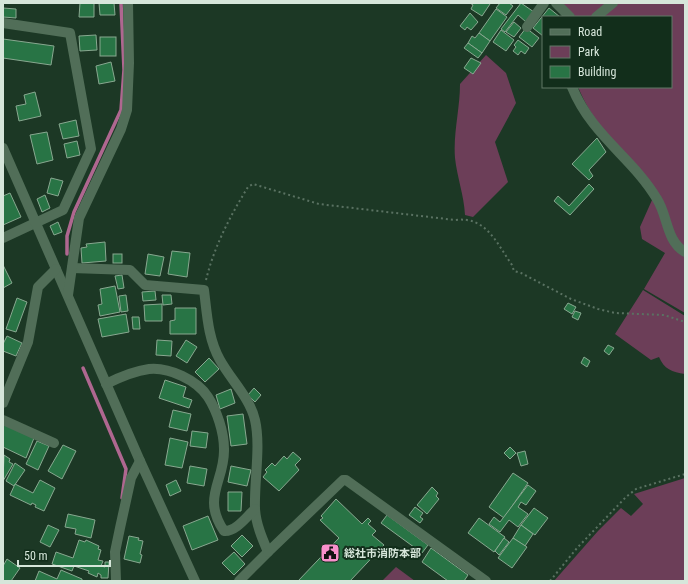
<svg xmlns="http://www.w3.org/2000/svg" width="688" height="584" font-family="'Roboto Condensed','Noto Sans JP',sans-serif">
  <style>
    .green { fill: #6c3e58 }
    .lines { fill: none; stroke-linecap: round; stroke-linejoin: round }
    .stream { stroke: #af6790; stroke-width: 3.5 }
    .building { fill: #287445; stroke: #88a890 }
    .path { stroke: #5a7262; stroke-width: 2; stroke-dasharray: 2 3; stroke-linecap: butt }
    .minor { stroke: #516e58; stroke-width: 10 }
    .labels { text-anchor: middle; stroke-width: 4; stroke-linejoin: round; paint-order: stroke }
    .poi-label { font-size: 11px; font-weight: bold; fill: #d6e6da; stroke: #122e1b; text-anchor: start }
  </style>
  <rect width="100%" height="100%" fill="#1c3825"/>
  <g class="green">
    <path d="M562,3L685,4V313L644,289L665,253L642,239L640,227L656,191C627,158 595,128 578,87H671V17H576Z"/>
    <path d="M486,55L506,73L516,103L495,142L508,182L473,217L465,215C464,195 457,177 455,158C453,133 460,109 460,84Z"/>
    <path d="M643,290L685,316V374C672,372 664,369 659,357L651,360L615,334Z"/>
    <polygon points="685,478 685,581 554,581 598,531 621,508 631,516 643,504 634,494"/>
    <polygon points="396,567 415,581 382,581"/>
  </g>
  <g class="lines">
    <g class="stream">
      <polyline points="67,254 67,236 74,212 121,110 124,70 121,3"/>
      <polyline points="83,368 126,469 122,498"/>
    </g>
  </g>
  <g class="building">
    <polygon points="80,3 94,3 94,17 79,17"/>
    <polygon points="99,3 114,3 115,15 100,15"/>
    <polygon points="470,3 488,3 490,4 482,16 471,9 473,5"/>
    <polygon points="500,3 509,3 513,6 506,15 496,8"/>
    <polygon points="521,3 534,12 526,22 518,15 505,32 501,29"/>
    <polygon points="3,8 16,9 16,18 3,17"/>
    <polygon points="549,8 560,17 543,17 543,36 533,28"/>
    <polygon points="496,9 507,17 490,41 479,33"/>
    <polygon points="470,13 478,22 471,30 467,27 465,30 460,26"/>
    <polygon points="514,22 521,28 514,37 506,32"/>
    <polygon points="526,28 539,38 532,47 519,37"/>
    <polygon points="501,30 514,40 506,51 493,42"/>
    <polygon points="479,33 490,41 482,53 468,43 472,36 475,38"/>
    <polygon points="96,35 97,50 80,51 79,36"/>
    <rect x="100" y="37" width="16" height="19"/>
    <polygon points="3,39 54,46 51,65 3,58"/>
    <polygon points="518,40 529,48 525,54 521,51 518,55 513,51 516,47 514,45"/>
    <polygon points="468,43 482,53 478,58 464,48"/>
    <polygon points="471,58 481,63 473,74 464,68"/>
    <polygon points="111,62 115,81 99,84 96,66"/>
    <polygon points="35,92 41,116 19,121 16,106 26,104 24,95"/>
    <polygon points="76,120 79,136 63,139 59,124"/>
    <polygon points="47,132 53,160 37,164 30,135"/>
    <polygon points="597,138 606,152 589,170 593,176 589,180 572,164"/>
    <polygon points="77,141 80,155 67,158 64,144"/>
    <polygon points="51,178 63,181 58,196 47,193"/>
    <polygon points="589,184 594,189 570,215 554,201 558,196 569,206"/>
    <polygon points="10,193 21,217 3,225 3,196"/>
    <polygon points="45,195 50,208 42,212 37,199"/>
    <polygon points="58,222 62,232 54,235 50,226"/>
    <polygon points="105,242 106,261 82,263 81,248 87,247 86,244"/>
    <polygon points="172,251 190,253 187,277 168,274"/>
    <rect x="113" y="254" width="9" height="9"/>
    <polygon points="148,254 164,257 160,276 145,274"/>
    <polygon points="3,265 12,283 3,288"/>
    <polygon points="122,275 124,288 118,289 115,276"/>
    <polygon points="115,286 120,312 100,316 98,305 102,304 100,289"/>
    <polygon points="155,291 156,300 143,301 142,292"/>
    <polygon points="126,295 128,311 121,312 119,296"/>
    <polygon points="162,295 171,295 172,304 163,305"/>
    <polygon points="17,298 27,302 16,332 6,329"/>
    <polygon points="568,303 576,307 572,314 564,309"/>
    <polygon points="162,304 162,321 145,321 144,305"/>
    <polygon points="175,308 196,308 196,334 170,334 170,321 175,320"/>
    <polygon points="575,311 581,313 578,320 572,317"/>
    <polygon points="126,314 129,332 102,337 98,319"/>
    <polygon points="132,317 139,317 140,329 133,329"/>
    <polygon points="7,336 22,343 16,356 3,351 3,344"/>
    <polygon points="157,340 172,341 171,356 156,355"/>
    <polygon points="186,340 197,347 187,363 176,356"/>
    <polygon points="608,345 614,348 609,355 604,351"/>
    <polygon points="584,357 590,361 587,367 581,363"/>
    <polygon points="209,358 219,369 205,382 195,372"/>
    <polygon points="165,380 186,387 183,397 192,400 189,408 159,398"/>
    <polygon points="254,388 261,395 255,402 248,395"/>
    <polygon points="231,389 235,403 220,409 216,395"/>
    <polygon points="173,410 191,414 187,431 169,427"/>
    <polygon points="243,414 247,444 231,446 227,416"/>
    <polygon points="3,423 34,438 26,458 3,447"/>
    <polygon points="192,431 208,433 206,448 190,446"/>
    <polygon points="170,438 188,442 182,468 165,465"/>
    <polygon points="37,441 49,446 38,470 26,464"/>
    <polygon points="63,445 76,451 62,479 48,471"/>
    <polygon points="510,447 516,453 510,459 504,453"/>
    <polygon points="525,451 528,464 521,466 517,453"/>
    <polygon points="293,452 301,459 295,465 299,470 279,491 263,477 267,472 265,470 272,463 275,466 284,456 287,459"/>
    <polygon points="4,455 10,459 9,462 13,464 3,481"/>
    <polygon points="15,463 25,470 14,486 6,481"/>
    <polygon points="190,466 207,469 204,486 187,483"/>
    <polygon points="231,466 251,470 247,486 228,482"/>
    <polygon points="513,473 528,483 504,518 489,507"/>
    <polygon points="40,480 55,488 44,511 35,507 36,505 32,503 31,505 10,495 15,484 33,493"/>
    <polygon points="176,480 181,491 170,496 166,485"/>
    <polygon points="528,485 536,491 526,505 521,502 518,507 528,514 518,527 509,520 500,532 489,524 494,517 500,522"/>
    <polygon points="432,487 438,493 436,496 439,499 427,514 417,505"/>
    <polygon points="228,492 242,492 241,511 228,511"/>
    <polygon points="336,499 362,524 368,518 371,521 368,524 376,531 372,535 384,545 350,581 298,581 339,538 320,520 323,518 321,516"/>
    <polygon points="415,507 423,513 420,517 423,519 420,523 409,515"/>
    <polygon points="534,508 548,518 535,535 521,525"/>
    <polygon points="68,514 95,520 91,538 75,534 76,529 65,527"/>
    <polygon points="387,515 428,545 422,553 381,523"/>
    <polygon points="208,516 218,540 192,550 183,526"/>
    <polygon points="479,518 505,537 494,552 468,533"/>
    <polygon points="48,525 59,530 50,547 40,542"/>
    <polygon points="521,525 533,534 525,546 513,538"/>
    <polygon points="242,535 253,546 242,557 231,546"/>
    <polygon points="129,536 139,538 138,540 143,541 140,554 142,555 140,563 124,559"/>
    <polygon points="504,538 509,542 499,555 495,551"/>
    <polygon points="513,538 527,547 512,568 498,558"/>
    <polygon points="79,540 85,542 86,540 99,546 98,549 101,550 98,560 103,561 101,566 105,567 105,562 109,562 108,578 101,578 101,575 98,573 97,577 88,573 89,571 74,566 72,571 52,564 56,552 73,558"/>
    <polygon points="431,548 468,575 464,581 448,581 422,562"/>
    <polygon points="234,552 245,564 234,575 222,563"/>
    <polygon points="7,559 20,568 11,581 3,581 3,566"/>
    <polygon points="61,570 82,579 82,581 35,581 39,571 57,579"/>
  </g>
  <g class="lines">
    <g class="path">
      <path d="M206,280C214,247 230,216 248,187L253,184L319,204L455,220C486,216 496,242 512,265L514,271L521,273L571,299L598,309L615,313L664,315L685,322"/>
      <polyline points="550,581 577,548 626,497 636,489 685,474"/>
    </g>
    <g class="minor">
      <polyline points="556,3 570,17"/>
      <polyline points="596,17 613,3"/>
      <polyline points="3,23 70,33 91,149 63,210 3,238"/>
      <polyline points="527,27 544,3"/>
      <path d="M572,87C592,136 632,157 657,199C668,216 666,241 685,252"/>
      <polyline points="3,148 140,461 195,581"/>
      <path d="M72,268L130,270L145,285L204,290C207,314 208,339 220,360C231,380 250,398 255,420C261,446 254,481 255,509C256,524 262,538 268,552L239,581"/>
      <polyline points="68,295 79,218 121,129 127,110 129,63 128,3"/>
      <path d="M106,384C120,377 134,371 149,369C169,367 197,380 208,397C217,411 224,432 224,449C225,481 201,497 224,531C236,532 247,516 255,509"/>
      <polyline points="3,403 28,342 38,287 56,269"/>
      <polyline points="3,420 54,443"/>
      <polyline points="268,552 343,480 346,480 486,581"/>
      <polyline points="116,581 115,552 120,528 131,478 140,461"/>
    </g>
  </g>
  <defs>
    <symbol id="civic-square" viewBox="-11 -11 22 22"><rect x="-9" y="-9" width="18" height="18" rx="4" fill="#f890cb" stroke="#122e1b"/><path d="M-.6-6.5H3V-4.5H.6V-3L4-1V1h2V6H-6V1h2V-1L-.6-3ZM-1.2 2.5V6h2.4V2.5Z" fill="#111"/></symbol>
  </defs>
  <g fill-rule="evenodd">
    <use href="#civic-square" x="319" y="542" width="22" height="22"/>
  </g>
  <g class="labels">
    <g class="poi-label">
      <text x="344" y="557">総社市消防本部</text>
    </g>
  </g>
  <rect width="688" height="584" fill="none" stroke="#d6e6da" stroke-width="8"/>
  <rect x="542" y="16" width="130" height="72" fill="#122e1b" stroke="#607867"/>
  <rect x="550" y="29" width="20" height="6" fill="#516e58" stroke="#607867"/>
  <text x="578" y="36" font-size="12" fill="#d6e6da">Road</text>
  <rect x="550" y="46" width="20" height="12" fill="#6c3e58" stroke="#607867"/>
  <text x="578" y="56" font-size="12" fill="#d6e6da">Park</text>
  <rect x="550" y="66" width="20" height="12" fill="#287445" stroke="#607867"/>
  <text x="578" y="76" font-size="12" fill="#d6e6da">Building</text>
  <path d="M18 560v6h92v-6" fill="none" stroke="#d6e6da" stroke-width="2"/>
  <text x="24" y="560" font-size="12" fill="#d6e6da" stroke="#122e1b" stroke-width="3" paint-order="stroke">50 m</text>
</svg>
